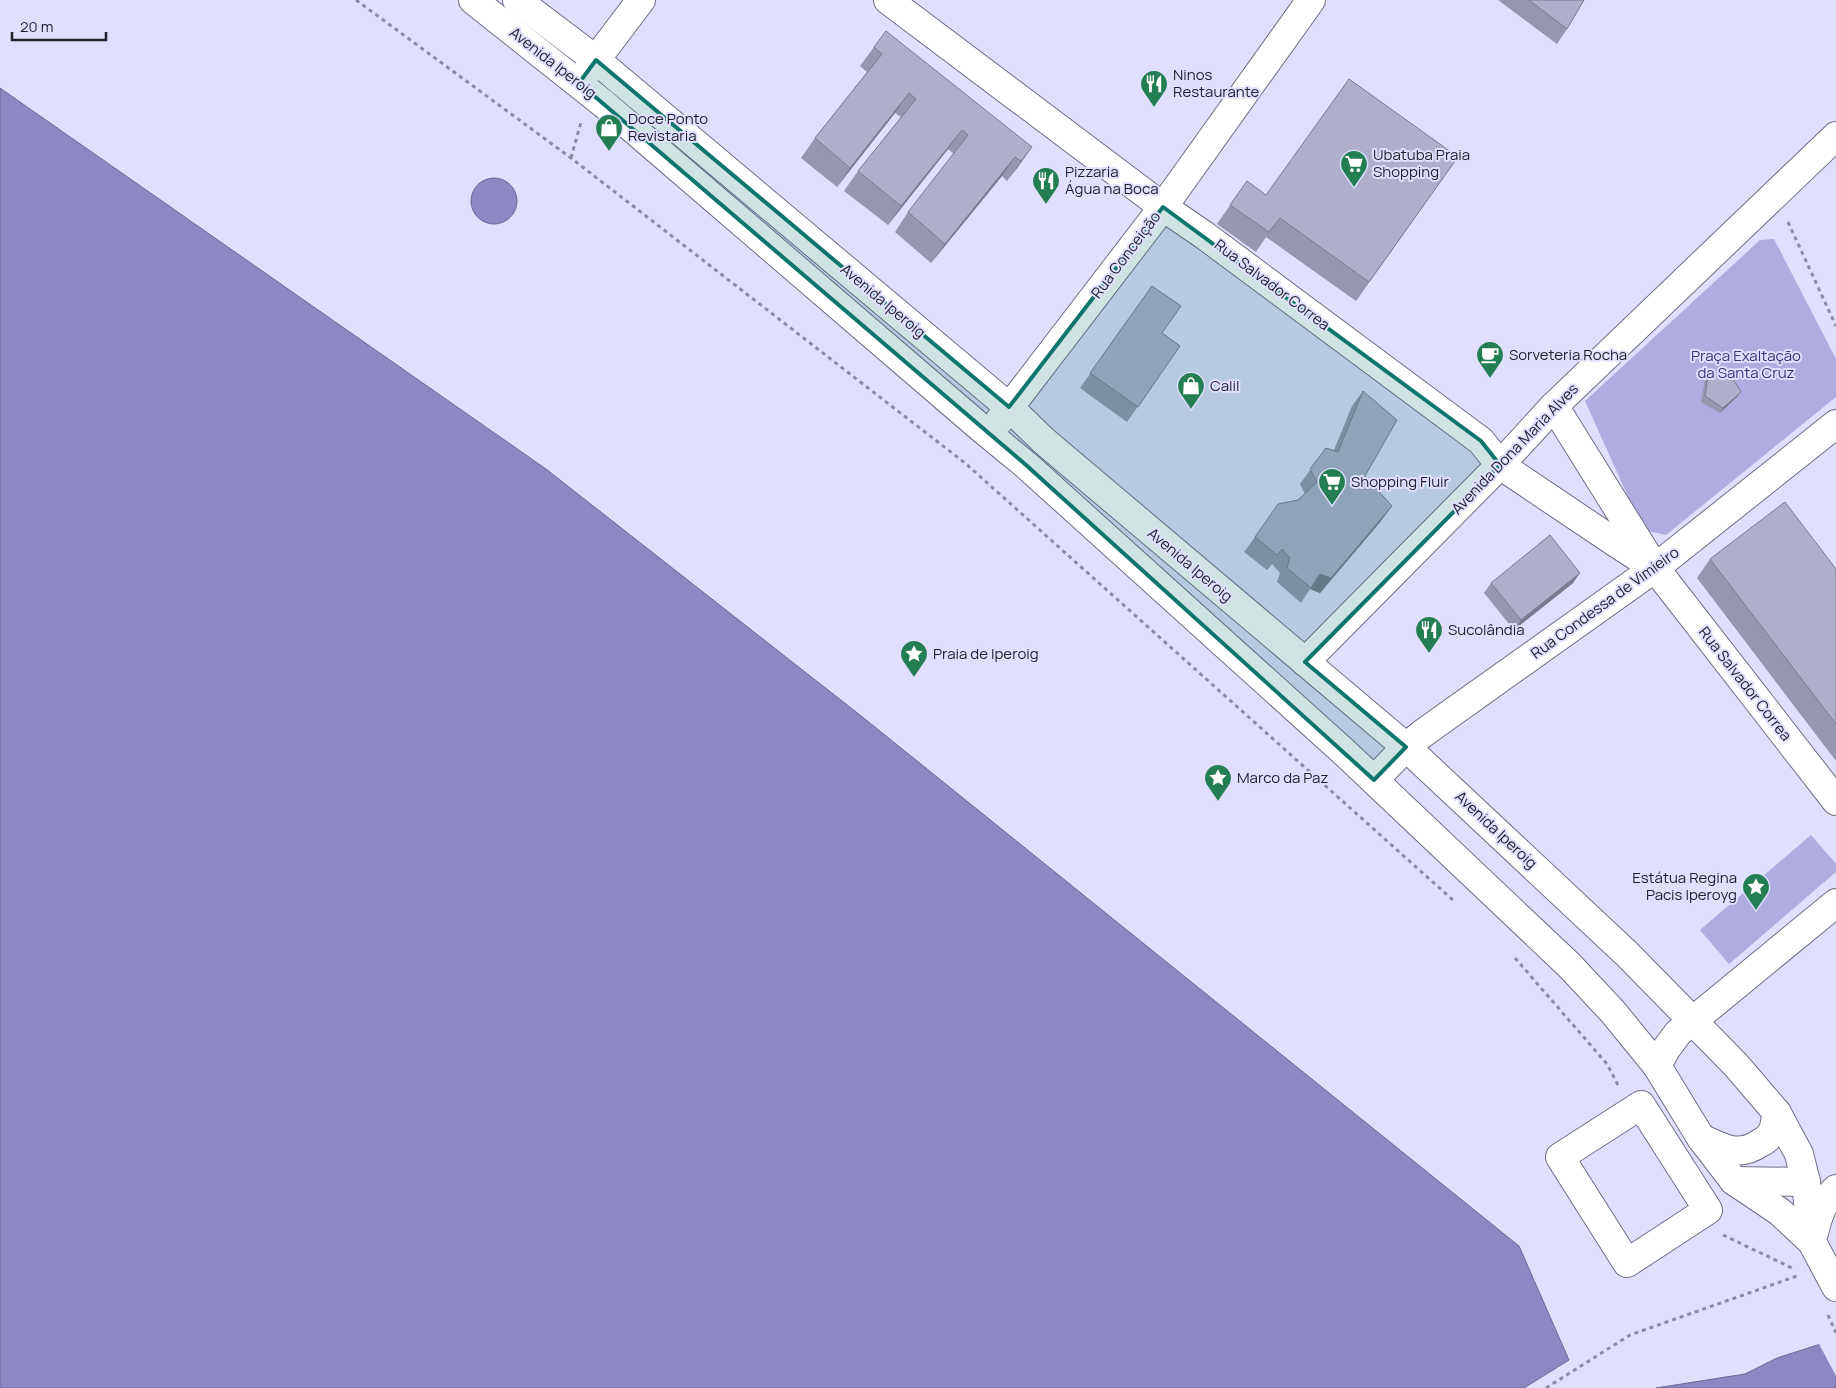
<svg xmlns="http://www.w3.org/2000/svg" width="1836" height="1388" font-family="Manrope,sans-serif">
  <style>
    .green { fill: #aeace0 }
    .water { fill: #8b88c4; stroke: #6b6896 }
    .pier { fill: #e0dffe }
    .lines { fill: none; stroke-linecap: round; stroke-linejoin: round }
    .street-casing { stroke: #6f6e89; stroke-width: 30 }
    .secondary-casing { stroke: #6f6e89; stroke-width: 30 }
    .path { stroke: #8b8ba1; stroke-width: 3; stroke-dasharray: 4 4; stroke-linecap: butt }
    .street { stroke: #fff; stroke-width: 28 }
    .secondary { stroke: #fff; stroke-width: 28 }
    .wall { fill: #9696af }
    .shaded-wall { fill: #7a7a8f }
    .building { fill: #afafcc; stroke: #7a7a8f }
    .marked { fill: #0f766e; fill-opacity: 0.2; stroke: #0f766e; stroke-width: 4; stroke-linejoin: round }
    .labels { text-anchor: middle; stroke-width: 4; stroke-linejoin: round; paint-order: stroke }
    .street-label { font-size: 15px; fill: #1f1f2a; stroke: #e0dffe }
    .poi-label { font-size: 15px; fill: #1f1f2a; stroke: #e0dffe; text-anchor: start }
    .park-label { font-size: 15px; fill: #3c3179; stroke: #e0dffe }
  </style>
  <rect width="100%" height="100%" fill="#e0dffe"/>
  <g class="green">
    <polygon points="1774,239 1836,359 1836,397 1666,535 1643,530 1585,401 1760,240"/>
    <polygon points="1811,835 1836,864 1836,872 1729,964 1700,930"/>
  </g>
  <g class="water">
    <polygon points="0,88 546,469 865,719 1519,1246 1569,1360 1524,1388 0,1388"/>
    <circle cx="494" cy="201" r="23"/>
    <polygon points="1836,1339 1836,1388 1656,1388 1745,1374 1777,1358"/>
  </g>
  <polygon class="pier" points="1836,1336 1836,1376 1818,1342"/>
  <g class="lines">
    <defs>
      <polygon id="street" points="1641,1105 1708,1210 1627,1263 1560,1157"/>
      <g id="secondary">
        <polyline points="473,0 604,104 981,428 1026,465 1344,752 1570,966 1613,1012 1657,1066 1701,1138 1734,1181 1780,1212 1812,1242 1836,1287"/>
        <polyline points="517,0 596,60 1009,407 1044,441 1406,747 1627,954 1736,1065 1777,1113 1799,1154 1806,1182 1812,1242"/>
        <polyline points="888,0 1163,207 1204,235 1481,441 1500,465 1616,543 1655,568"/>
        <polyline points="585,74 641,0"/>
        <polyline points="1554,406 1655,568 1836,801"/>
        <polyline points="999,421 1163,207 1311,0"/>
        <polyline points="1305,662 1500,465 1554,406 1836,136"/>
        <polyline points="1374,780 1406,747 1422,734 1655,568 1836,424"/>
        <polyline points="1657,1066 1666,1049 1678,1033 1836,903"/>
        <path d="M1701,1138C1723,1148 1738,1158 1760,1143C1765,1141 1769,1137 1772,1132C1775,1127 1775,1119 1777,1113"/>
        <polyline points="1734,1181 1806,1182"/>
        <path d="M1814,1233C1818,1216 1823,1201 1836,1189"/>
      </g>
    </defs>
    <use href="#street" class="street-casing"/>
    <use href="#secondary" class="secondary-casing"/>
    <g class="path">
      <polyline points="356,0 571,158 965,463 1454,901"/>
      <polyline points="571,158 581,122"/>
      <polyline points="1788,222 1836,326"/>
      <polyline points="1515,958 1607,1064 1618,1085"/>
      <polyline points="1723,1235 1792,1268"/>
      <polyline points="1828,1315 1836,1333"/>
      <polyline points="1546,1388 1630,1335 1797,1276"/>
    </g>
    <use href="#street" class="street"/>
    <use href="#secondary" class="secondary"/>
  </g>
  <g class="wall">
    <polygon points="1498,0 1584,0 1567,29 1557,44"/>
    <polygon points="874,47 1032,147 1007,181 1002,176 931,263 895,232 908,212 954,154 948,149 888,225 844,191 858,171 901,117 895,113 837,187 801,158 815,138 867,72 860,66"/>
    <polygon points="1458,157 1356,301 1266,237 1256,252 1217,224 1247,181 1266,195"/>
    <polygon points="1152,286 1162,333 1180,346 1127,422 1080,388"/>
    <polygon points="1708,375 1741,392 1737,397 1720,413 1701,402 1705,380"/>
    <polygon points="1363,391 1365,476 1381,521 1320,593 1310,589 1301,603 1277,582 1280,573 1272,564 1267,570 1244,552 1255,537 1305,494 1300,484 1326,448 1334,450 1352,406"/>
    <polygon points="1710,559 1836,569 1836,761 1697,578"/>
    <polygon points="1491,583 1573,583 1514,630 1484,593"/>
  </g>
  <g class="shaded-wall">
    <polygon points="909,93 895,113 837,187 850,168"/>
    <polygon points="962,130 948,149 888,225 901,206"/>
    <polygon points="1032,147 1018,167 1007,181 1021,161"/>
    <polygon points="1015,157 1002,176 931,263 945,244"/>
    <polygon points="1741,392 1737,397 1720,413 1723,408"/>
    <polygon points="1392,506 1381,521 1320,593 1310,589 1320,574"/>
    <polygon points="1580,573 1573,583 1514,630 1521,620"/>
  </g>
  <g class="building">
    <polygon points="1529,0 1584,0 1567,29"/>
    <polygon points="886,31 1032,147 1021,161 1015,157 945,244 908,212 968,135 962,130 901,206 858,171 916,99 909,93 850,168 815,138 882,54 874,47"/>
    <polygon points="1349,79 1458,157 1369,282 1280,218 1269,232 1230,205 1247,181 1266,195"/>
    <polygon points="1152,286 1181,306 1162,333 1180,346 1138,407 1090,373"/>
    <polygon points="1730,374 1741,392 1723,408 1705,396 1708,375"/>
    <polygon points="1363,391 1397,420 1365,476 1392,506 1331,578 1320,574 1311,588 1287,568 1290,558 1282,549 1277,555 1255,537 1278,504 1298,500 1317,482 1310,469 1326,448 1338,452"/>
    <polygon points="1785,502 1836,569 1836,724 1710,559"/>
    <polygon points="1550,535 1580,573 1521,620 1491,583"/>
  </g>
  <path class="marked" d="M596,60L1009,407L1163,207L1481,441L1500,465L1305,662L1406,747L1374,780L1026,465L579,83Z"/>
  <defs>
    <symbol id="restaurant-pin" viewBox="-11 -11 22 30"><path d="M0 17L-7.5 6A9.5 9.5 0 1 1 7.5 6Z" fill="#247e54" stroke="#e0dffe"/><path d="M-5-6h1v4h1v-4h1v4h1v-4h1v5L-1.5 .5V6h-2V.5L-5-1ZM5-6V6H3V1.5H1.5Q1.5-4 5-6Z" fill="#fff"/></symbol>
    <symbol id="shop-pin" viewBox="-11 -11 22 30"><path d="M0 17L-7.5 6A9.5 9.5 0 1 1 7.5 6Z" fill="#247e54" stroke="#e0dffe"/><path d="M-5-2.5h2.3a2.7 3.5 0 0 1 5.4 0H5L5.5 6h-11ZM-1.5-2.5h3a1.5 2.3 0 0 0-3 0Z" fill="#fff"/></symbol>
    <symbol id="supermarket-pin" viewBox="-11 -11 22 30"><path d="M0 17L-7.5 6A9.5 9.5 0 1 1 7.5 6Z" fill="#247e54" stroke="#e0dffe"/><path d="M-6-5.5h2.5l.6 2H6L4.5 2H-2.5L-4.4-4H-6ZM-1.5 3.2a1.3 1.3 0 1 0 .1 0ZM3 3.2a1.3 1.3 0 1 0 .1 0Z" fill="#fff"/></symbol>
    <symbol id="cafe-pin" viewBox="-11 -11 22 30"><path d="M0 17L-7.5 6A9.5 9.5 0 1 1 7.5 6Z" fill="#247e54" stroke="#e0dffe"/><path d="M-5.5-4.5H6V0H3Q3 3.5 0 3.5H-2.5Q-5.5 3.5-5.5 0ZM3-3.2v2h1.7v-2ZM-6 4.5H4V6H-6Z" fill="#fff"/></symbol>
    <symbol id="sight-pin" viewBox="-11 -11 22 30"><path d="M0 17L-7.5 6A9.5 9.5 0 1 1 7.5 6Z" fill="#247e54" stroke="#e0dffe"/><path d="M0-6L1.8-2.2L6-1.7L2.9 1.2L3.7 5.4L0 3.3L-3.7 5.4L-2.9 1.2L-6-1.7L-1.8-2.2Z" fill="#fff"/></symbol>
  </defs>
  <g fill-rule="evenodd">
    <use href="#restaurant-pin" x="1138" y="68" width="32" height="43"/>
    <use href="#shop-pin" x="593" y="112" width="32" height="43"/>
    <use href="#supermarket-pin" x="1338" y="148" width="32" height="43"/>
    <use href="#restaurant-pin" x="1030" y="165" width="32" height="43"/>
    <use href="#cafe-pin" x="1474" y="339" width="32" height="43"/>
    <use href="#shop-pin" x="1175" y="370" width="32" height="43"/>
    <use href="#supermarket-pin" x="1316" y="466" width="32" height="43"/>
    <use href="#restaurant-pin" x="1413" y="614" width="32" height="43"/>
    <use href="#sight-pin" x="898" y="638" width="32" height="43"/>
    <use href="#sight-pin" x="1202" y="762" width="32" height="43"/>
    <use href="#sight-pin" x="1740" y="871" width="32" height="43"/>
  </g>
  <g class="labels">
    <g class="street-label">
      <text transform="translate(553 63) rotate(38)" y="5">Avenida Iperoig</text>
      <text transform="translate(1126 255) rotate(-53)" y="5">Rua Conceição</text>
      <text transform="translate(1272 285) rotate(37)" y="5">Rua Salvador Correa</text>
      <text transform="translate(883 301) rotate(40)" y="5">Avenida Iperoig</text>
      <text transform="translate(1515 449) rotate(-46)" y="5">Avenida Dona Maria Alves</text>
      <text transform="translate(1190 565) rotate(40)" y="5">Avenida Iperoig</text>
      <text transform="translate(1605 603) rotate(-36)" y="5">Rua Condessa de Vimieiro</text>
      <text transform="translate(1745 684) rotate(52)" y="5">Rua Salvador Correa</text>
      <text transform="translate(1496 830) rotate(43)" y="5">Avenida Iperoig</text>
    </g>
    <g class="poi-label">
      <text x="1173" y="80">Ninos<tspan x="1173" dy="17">Restaurante</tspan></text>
      <text x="628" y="124">Doce Ponto<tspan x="628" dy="17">Revistaria</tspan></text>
      <text x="1373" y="160">Ubatuba Praia<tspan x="1373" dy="17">Shopping</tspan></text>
      <text x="1065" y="177">Pizzaria<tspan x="1065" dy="17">Água na Boca</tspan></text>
      <text x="1509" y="360">Sorveteria Rocha</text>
      <text x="1210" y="391">Calil</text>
      <text x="1351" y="487">Shopping Fluir</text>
      <text x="1448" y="635">Sucolândia</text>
      <text x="933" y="659">Praia de Iperoig</text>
      <text x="1237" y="783">Marco da Paz</text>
      <text x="1737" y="883" text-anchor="end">Estátua Regina<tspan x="1737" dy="17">Pacis Iperoyg</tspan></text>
    </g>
    <g class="park-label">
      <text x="1746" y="361">Praça Exaltação<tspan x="1746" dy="17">da Santa Cruz</tspan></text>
    </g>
  </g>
  <path d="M12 32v8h94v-8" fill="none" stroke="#1f1f2a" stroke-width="2.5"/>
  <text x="20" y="32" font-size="15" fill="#1f1f2a" stroke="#e0dffe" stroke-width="4" paint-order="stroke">20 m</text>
</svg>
